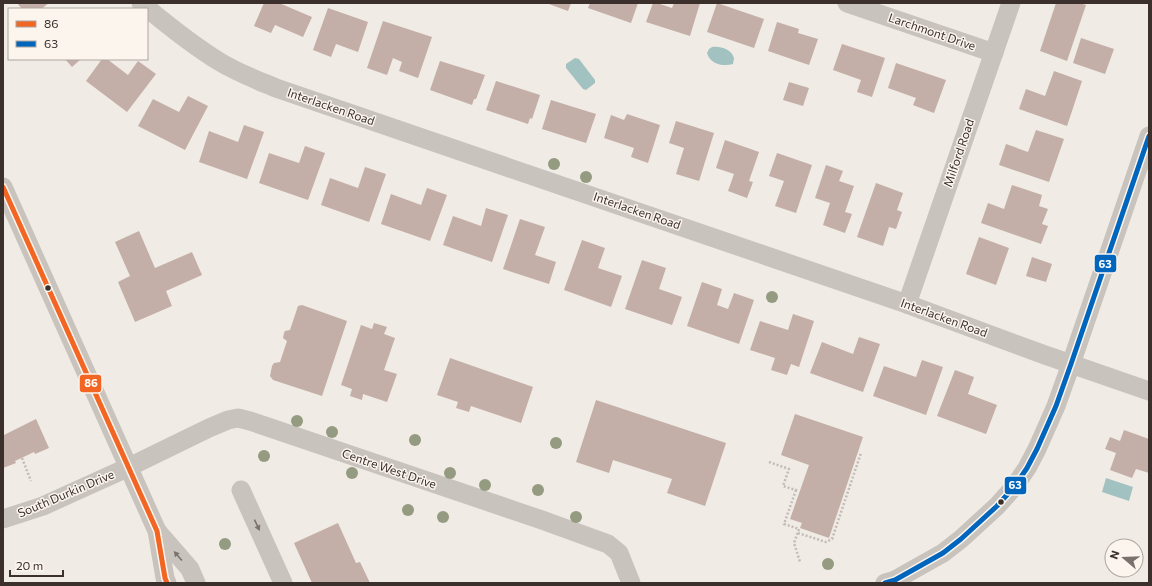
<svg xmlns="http://www.w3.org/2000/svg" width="1152" height="586" font-family="Commissioner,sans-serif">
  <style>
    .water { fill: #a1c2c1 }
    .building { fill: #c3afa7 }
    .lines { fill: none; stroke-linecap: round; stroke-linejoin: round }
    .path { stroke: #c2bbb6; stroke-width: 2.5; stroke-dasharray: 2 2; stroke-linecap: butt }
    .minor { stroke: #c9c3be; stroke-width: 19 }
    .bus-1-casing { stroke: #fbf5ee; stroke-width: 8 }
    .bus-2-casing { stroke: #fbf5ee; stroke-width: 8 }
    .bus-1 { stroke: #f26522; stroke-width: 5 }
    .bus-2 { stroke: #0065bd; stroke-width: 5 }
    .tree { fill: #959b80 }
    .oneway { fill: #7b726d }
    .bus-dot { fill: #3b302b; stroke: #fbf5ee; stroke-width: 1.5 }
    .labels { text-anchor: middle; stroke-width: 3; stroke-linejoin: round; paint-order: stroke }
    .street-label { font-size: 12px; fill: #3b302b; stroke: #fbf5ee }
    .line-badge { stroke: #fbf5ee; stroke-width: 1.5 }
    .badge-label { font-size: 11px; text-anchor: middle; font-weight: bold; fill: #fff }
  </style>
  <rect width="100%" height="100%" fill="#f0ebe5"/>
  <g class="water">
    <path d="M712,47C721,46 731,49 734,58L733,64C723,67 710,64 707,53L709,49Z"/>
    <polygon points="575,58 579,59 595,80 595,83 586,90 583,89 566,68 566,64"/>
    <polygon points="1106,478 1133,487 1129,501 1102,492"/>
  </g>
  <g class="building">
    <polygon points="17,3 49,3 41,9 22,9"/>
    <polygon points="264,3 279,3 312,17 303,37 275,25 271,33 254,26"/>
    <polygon points="546,3 571,3 568,11"/>
    <polygon points="590,3 638,3 631,23 588,8"/>
    <polygon points="653,3 657,3 672,8 674,3 700,3 690,36 646,22"/>
    <polygon points="717,3 764,19 754,48 707,32"/>
    <polygon points="1056,3 1079,3 1086,5 1067,61 1040,51"/>
    <polygon points="328,8 368,22 358,52 336,44 331,57 313,50"/>
    <polygon points="383,21 432,37 418,78 399,71 402,62 393,58 387,75 367,68"/>
    <polygon points="777,22 799,29 798,33 818,39 809,65 768,51"/>
    <polygon points="1081,38 1114,49 1105,74 1073,63"/>
    <polygon points="842,44 885,58 872,97 857,92 861,80 833,70"/>
    <polygon points="65,59 81,59 72,67"/>
    <polygon points="102,59 107,59 128,75 138,61 156,74 127,112 86,81"/>
    <polygon points="440,61 485,75 476,99 474,99 472,105 430,90"/>
    <polygon points="896,63 946,80 934,113 913,105 916,98 888,88"/>
    <polygon points="1054,71 1082,81 1067,126 1019,109 1026,89 1045,96"/>
    <polygon points="496,81 540,95 532,119 530,118 528,124 486,110"/>
    <polygon points="789,82 809,88 803,106 783,100"/>
    <polygon points="188,96 208,106 185,150 138,126 153,99 179,112"/>
    <polygon points="551,100 596,114 586,143 542,129"/>
    <polygon points="627,114 660,125 648,163 631,157 634,148 604,138 611,115 624,120"/>
    <polygon points="676,121 714,133 699,181 676,174 684,148 669,143"/>
    <polygon points="244,125 264,132 247,179 199,162 209,131 238,142"/>
    <polygon points="1036,130 1064,139 1049,182 999,165 1006,144 1028,152"/>
    <polygon points="725,140 759,152 749,181 753,182 747,198 728,191 734,174 716,168"/>
    <polygon points="305,146 325,153 308,200 259,183 269,153 299,163"/>
    <polygon points="777,153 812,165 796,213 775,206 784,181 769,176"/>
    <polygon points="826,165 843,171 839,181 854,186 845,212 852,214 845,233 823,225 830,203 815,198"/>
    <polygon points="365,167 386,174 369,222 321,205 330,178 358,188"/>
    <polygon points="876,183 903,193 897,210 902,212 896,229 889,227 883,246 857,237"/>
    <polygon points="1012,185 1042,195 1039,206 1048,209 1042,224 1048,226 1041,244 981,223 988,203 1004,209"/>
    <polygon points="427,188 447,195 430,241 381,224 391,194 421,205"/>
    <polygon points="486,208 508,215 492,262 443,245 453,216 481,226"/>
    <polygon points="520,219 545,227 535,255 556,262 549,284 503,269"/>
    <polygon points="139,231 155,268 192,252 202,275 166,291 172,306 135,322 118,282 130,276 115,242"/>
    <polygon points="979,237 1009,248 996,285 966,274"/>
    <polygon points="582,240 605,248 598,268 622,276 611,307 564,290"/>
    <polygon points="1032,257 1052,264 1046,282 1026,276"/>
    <polygon points="642,260 666,268 659,289 682,297 672,325 625,309"/>
    <polygon points="702,282 722,289 717,305 728,309 734,293 754,300 739,344 687,326"/>
    <polygon points="302,305 347,321 322,396 273,380 270,376 272,366 274,363 280,362 287,341 283,338 284,333 285,331 290,330 298,306"/>
    <polygon points="793,314 814,321 799,367 791,364 787,375 771,370 775,358 750,350 760,321 788,330"/>
    <polygon points="374,323 387,327 384,334 395,338 384,370 397,374 387,402 363,394 362,400 350,396 352,389 341,385 361,325 372,329"/>
    <polygon points="859,337 880,344 863,392 810,373 822,342 853,354"/>
    <polygon points="450,358 533,387 521,423 471,406 469,412 456,408 458,402 437,395"/>
    <polygon points="922,360 943,367 926,415 873,396 884,366 916,377"/>
    <polygon points="955,370 974,377 968,394 997,405 986,434 937,416"/>
    <polygon points="596,400 726,443 705,506 667,493 672,479 613,460 609,473 576,462"/>
    <polygon points="795,414 863,437 829,538 800,528 802,523 790,519 809,465 781,455"/>
    <polygon points="36,419 49,448 35,454 34,452 15,461 16,463 3,468 3,432 4,435"/>
    <polygon points="1124,430 1149,439 1149,473 1136,469 1132,478 1110,470 1116,453 1105,449 1110,437 1120,441"/>
    <polygon points="338,523 356,563 360,562 370,583 312,583 294,543"/>
  </g>
  <g class="lines">
    <g class="path">
      <polyline points="22,458 31,481"/>
      <polyline points="769,462 789,469 783,486 799,491"/>
      <polyline points="796,490 784,524 799,529 794,543 800,562"/>
      <polyline points="798,533 826,542 832,539 861,453"/>
    </g>
    <g class="minor">
      <path d="M141,3C166,24 192,45 220,62C238,73 257,80 276,88L907,304L1045,355L1149,391"/>
      <polyline points="847,3 994,53"/>
      <polyline points="3,187 157,531 165,578 167,583"/>
      <polyline points="907,304 1011,3"/>
      <polyline points="241,490 283,583"/>
      <polyline points="3,519 43,506 129,467 209,428 228,420 238,418 250,421 542,520 608,544 619,553 631,583"/>
      <polyline points="157,531 190,569 196,583"/>
      <polyline points="885,583 895,580 943,553 961,539 997,506 1014,487 1027,468 1037,449 1056,406 1071,364 1149,136"/>
    </g>
    <defs>
      <polyline id="bus-1" points="3,187 157,531 165,578 167,583"/>
      <polyline id="bus-2" points="885,583 895,580 943,553 961,539 997,506 1014,487 1027,468 1037,449 1056,406 1071,364 1149,136"/>
    </defs>
    <use href="#bus-1" class="bus-1-casing"/>
    <use href="#bus-2" class="bus-2-casing"/>
    <use href="#bus-1" class="bus-1"/>
    <use href="#bus-2" class="bus-2"/>
  </g>
  <g class="tree">
    <circle cx="554" cy="164" r="6"/>
    <circle cx="586" cy="177" r="6"/>
    <circle cx="772" cy="297" r="6"/>
    <circle cx="297" cy="421" r="6"/>
    <circle cx="332" cy="432" r="6"/>
    <circle cx="415" cy="440" r="6"/>
    <circle cx="556" cy="443" r="6"/>
    <circle cx="264" cy="456" r="6"/>
    <circle cx="352" cy="473" r="6"/>
    <circle cx="450" cy="473" r="6"/>
    <circle cx="485" cy="485" r="6"/>
    <circle cx="538" cy="490" r="6"/>
    <circle cx="408" cy="510" r="6"/>
    <circle cx="443" cy="517" r="6"/>
    <circle cx="576" cy="517" r="6"/>
    <circle cx="225" cy="544" r="6"/>
    <circle cx="828" cy="564" r="6"/>
  </g>
  <defs><path id="oneway-solid" d="M-6-.8H1V-3.2L6.5 0L1 3.2V.8H-6Z"/></defs>
  <g class="oneway">
    <use href="#oneway-solid" transform="translate(257 525) rotate(65)"/>
    <use href="#oneway-solid" transform="translate(178 556) rotate(-131)"/>
  </g>
  <g class="bus-dot">
    <circle cx="48" cy="288" r="3.5"/>
    <circle cx="1001" cy="502" r="3.5"/>
  </g>
  <g class="labels">
    <g class="street-label">
      <text transform="translate(932 32) rotate(19)" y="4">Larchmont Drive</text>
      <text transform="translate(331 107) rotate(19)" y="4">Interlacken Road</text>
      <text transform="translate(959 153) rotate(-71)" y="4">Milford Road</text>
      <text transform="translate(637 211) rotate(19)" y="4">Interlacken Road</text>
      <text transform="translate(944 318) rotate(20)" y="4">Interlacken Road</text>
      <text transform="translate(389 469) rotate(19)" y="4">Centre West Drive</text>
      <text transform="translate(66 494) rotate(-23)" y="4">South Durkin Drive</text>
    </g>
  </g>
  <g class="line-badge">
    <rect x="1094" y="254" width="23" height="19" rx="4" fill="#0065bd"/>
    <rect x="79" y="374" width="23" height="19" rx="4" fill="#f26522"/>
    <rect x="1004" y="476" width="23" height="19" rx="4" fill="#0065bd"/>
  </g>
  <g class="badge-label">
    <text x="1105" y="268">63</text>
    <text x="91" y="387">86</text>
    <text x="1015" y="489">63</text>
  </g>
  <rect width="1152" height="586" fill="none" stroke="#3b302b" stroke-width="8"/>
  <rect x="8" y="8" width="140" height="52" fill="#fbf5ee" stroke="#aea6a0"/>
  <rect x="16" y="21" width="20" height="6" fill="#f26522" stroke="#aea6a0"/>
  <text x="44" y="28" font-size="12" fill="#3b302b">86</text>
  <rect x="16" y="41" width="20" height="6" fill="#0065bd" stroke="#aea6a0"/>
  <text x="44" y="48" font-size="12" fill="#3b302b">63</text>
  <g transform="translate(1124 558) rotate(289)"><circle r="19" fill="#fbf5ee" stroke="#aea6a0"/>
  <path d="M0-3L7 15L0 10L-7 15Z" fill="#7a716c"/>
  <text y="-6" font-size="11" font-weight="bold" text-anchor="middle" fill="#3b302b">N</text>
  </g>
  <path d="M10 570v6h53v-6" fill="none" stroke="#3b302b" stroke-width="2"/>
  <text x="16" y="570" font-size="12" fill="#3b302b" stroke="#fbf5ee" stroke-width="3" paint-order="stroke">20 m</text>
</svg>
